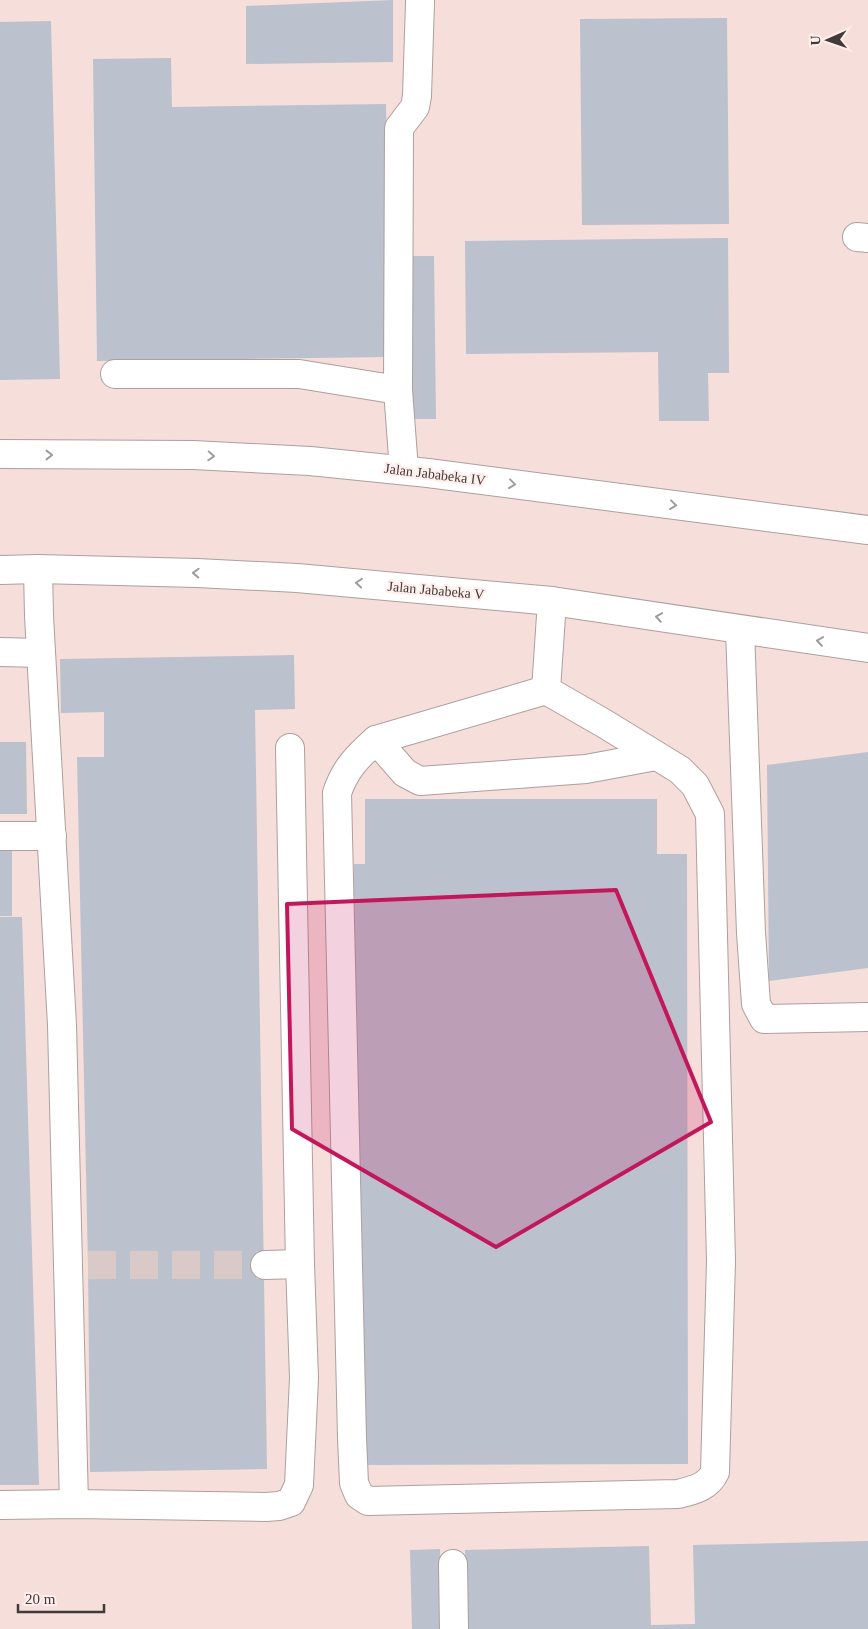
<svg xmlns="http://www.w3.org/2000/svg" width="868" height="1629" font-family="'Times New Roman',serif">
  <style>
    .built { fill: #f6dedb }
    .building { fill: #bbc1cd }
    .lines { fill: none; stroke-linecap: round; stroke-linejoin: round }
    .minor-tunnel { stroke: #d9cac8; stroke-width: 28; stroke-dasharray: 28 14; stroke-linecap: butt }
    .minor-casing { stroke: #ae9f9d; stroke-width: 30 }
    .minor { stroke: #fff; stroke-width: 28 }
    .oneway { stroke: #a09c9c }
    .marked { fill: #c2185b; fill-opacity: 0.2; stroke: #c2185b; stroke-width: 4; stroke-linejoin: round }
    .labels { text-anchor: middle; stroke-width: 4.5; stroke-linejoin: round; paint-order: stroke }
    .street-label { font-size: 14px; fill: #413a39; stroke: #ffeeec }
  </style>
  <rect width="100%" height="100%" fill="#ffeeec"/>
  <rect class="built" x="0" y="0" width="868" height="1629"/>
  <g class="building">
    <polygon points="393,0 393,62 246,64 246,6"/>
    <polygon points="727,18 729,224 582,225 580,19"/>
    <polygon points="51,21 60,379 0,380 0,22"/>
    <polygon points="171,58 172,107 386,104 390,357 97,361 93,59"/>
    <polygon points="728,238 729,373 708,373 709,421 659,421 658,352 466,354 465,241"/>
    <polygon points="407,256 434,256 436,419 408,419"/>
    <polygon points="294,655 295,709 255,710 267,1469 90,1472 88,1265 77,757 104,757 104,712 61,713 60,659"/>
    <polygon points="0,742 26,742 27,814 0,814"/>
    <polygon points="868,752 868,968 769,981 767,765"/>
    <polygon points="365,799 657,799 657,854 687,854 688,1464 356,1465 354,864 365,864"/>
    <rect x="0" y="841" width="12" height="75"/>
    <polygon points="0,917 22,917 39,1485 0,1485"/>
    <polygon points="868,1541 868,1629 467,1629 465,1550 649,1546 651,1625 695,1624 693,1545"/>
    <polygon points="440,1549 442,1629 412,1629 410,1550"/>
  </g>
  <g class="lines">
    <polyline class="minor-tunnel" points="88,1265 265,1265"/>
    <defs>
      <g id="minor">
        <polyline points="857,237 868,238"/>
        <polyline points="115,374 299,374 398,390 404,470"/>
        <polyline points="398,390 399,128 415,107 417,96 420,2"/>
        <polyline points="0,454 193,455 310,461 428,473 868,530"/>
        <polyline points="38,569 39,616 62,1025 74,1504"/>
        <polyline points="0,570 38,569 197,573 297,578 552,601 868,648"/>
        <polyline points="740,630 751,933 756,1004 764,1019 868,1017"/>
        <polyline points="0,652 41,653"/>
        <path d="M546,690L376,740C357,757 345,769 337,793L352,1438L354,1483L359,1495L368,1501L678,1494C694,1490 708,1487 715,1472L721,1261L710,814L695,785L680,770L605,724L546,690L552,601"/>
        <polyline points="376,740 405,773 420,781 586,769 656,756"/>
        <polyline points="0,836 52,836"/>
        <polyline points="265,1265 300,1264"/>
        <polyline points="0,1505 74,1504 266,1507 279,1506 291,1502 299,1485 304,1378 300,1264 290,748"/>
        <polyline points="453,1564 454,1629"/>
      </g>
    </defs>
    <use href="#minor" class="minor-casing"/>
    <use href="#minor" class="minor"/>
  </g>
  <defs><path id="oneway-chevron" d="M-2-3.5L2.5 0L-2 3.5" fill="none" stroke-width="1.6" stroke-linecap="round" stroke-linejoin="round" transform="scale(1.25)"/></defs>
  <g class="oneway">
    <use href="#oneway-chevron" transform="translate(49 455)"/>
    <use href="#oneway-chevron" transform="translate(211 456) rotate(3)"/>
    <use href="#oneway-chevron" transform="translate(512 484) rotate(7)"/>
    <use href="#oneway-chevron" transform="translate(673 505) rotate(7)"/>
    <use href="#oneway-chevron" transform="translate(196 573) rotate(-178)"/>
    <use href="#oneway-chevron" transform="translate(359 583) rotate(-175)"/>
    <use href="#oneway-chevron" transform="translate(659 617) rotate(-171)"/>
    <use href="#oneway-chevron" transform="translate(820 641) rotate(-172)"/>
  </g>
  <path class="marked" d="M616,890L711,1122L496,1247L292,1129L287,904Z"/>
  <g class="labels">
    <g class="street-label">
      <text transform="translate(435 474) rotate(7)" y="5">Jalan Jababeka IV</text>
      <text transform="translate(436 590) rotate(5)" y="5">Jalan Jababeka V</text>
    </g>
  </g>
  <g transform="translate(828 40) rotate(268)" stroke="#ffeeec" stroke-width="4" paint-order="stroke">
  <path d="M0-4L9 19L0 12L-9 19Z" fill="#413a39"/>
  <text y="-8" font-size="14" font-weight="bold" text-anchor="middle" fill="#413a39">U</text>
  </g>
  <path d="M18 1604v8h86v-8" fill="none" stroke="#413a39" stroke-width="2.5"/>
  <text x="25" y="1604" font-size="15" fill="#413a39" stroke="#ffeeec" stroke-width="4" paint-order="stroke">20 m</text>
</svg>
